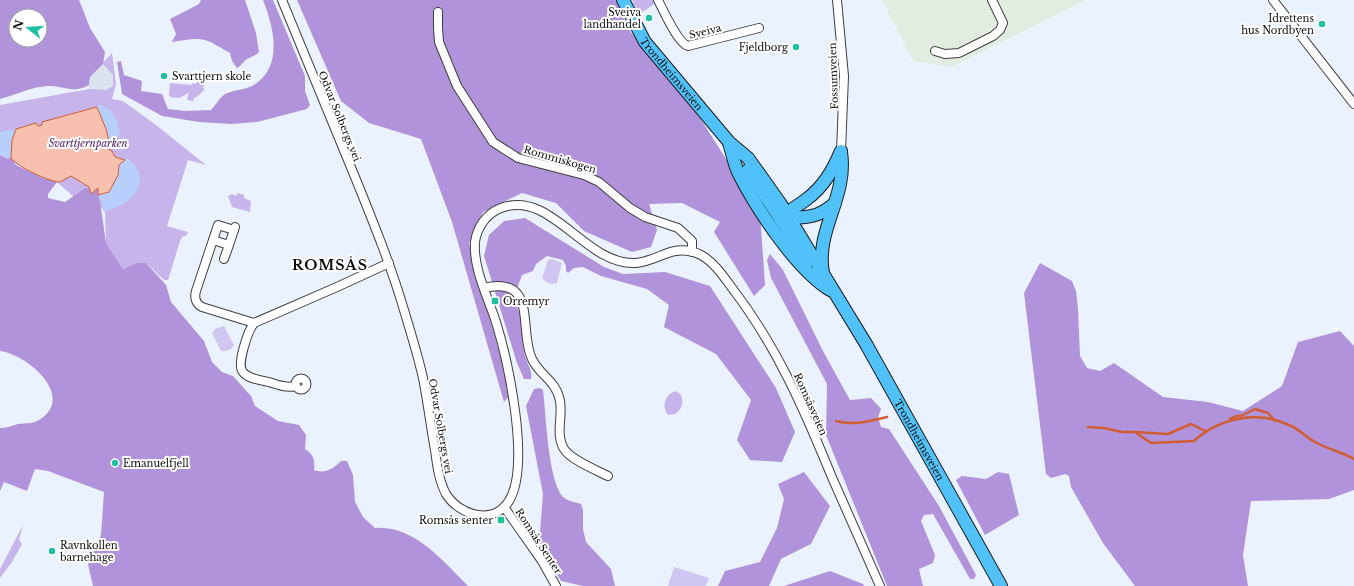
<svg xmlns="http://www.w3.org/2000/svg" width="1354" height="586" font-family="'Libre Baskerville',serif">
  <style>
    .industrial { fill: #e3ece0 }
    .green { fill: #c7b4ea }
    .forest { fill: #b193db; fill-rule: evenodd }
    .sand { fill: #b6cffc }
    .pitch { fill: #cfc6f1 }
    .plaza { fill: #dbe3ee }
    .water { fill: #f8c0af; stroke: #d15d33 }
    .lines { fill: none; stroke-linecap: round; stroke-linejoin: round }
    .stream { stroke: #d15d33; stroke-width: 2.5 }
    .minor-casing { stroke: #3f3f3f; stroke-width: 10 }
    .highway-casing { stroke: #1d1d1d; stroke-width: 14 }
    .minor { stroke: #fff; stroke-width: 8 }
    .highway { stroke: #50c2f9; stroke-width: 12 }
    .poi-dot { fill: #20c0a3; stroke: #fff; stroke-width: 1.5 }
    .labels { text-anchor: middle; stroke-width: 4; stroke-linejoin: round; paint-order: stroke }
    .poi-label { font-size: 10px; fill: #0c0c0c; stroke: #fff; text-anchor: end }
    .street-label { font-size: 10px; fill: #0c0c0c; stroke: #fff }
    .park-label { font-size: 10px; font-style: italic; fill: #4c1b65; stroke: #fff }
    .district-label { font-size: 14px; font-weight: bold; letter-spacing: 1px; fill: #0c0c0c; stroke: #fff }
  </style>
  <rect width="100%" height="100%" fill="#ebf2ff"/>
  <polygon class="industrial" points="882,0 1086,0 951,67 913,61"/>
  <g class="green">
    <polygon points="632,0 658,0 659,1 638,15"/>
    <polygon points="112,53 116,84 112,99 123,101 156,125 206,165 188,160 167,226 188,232 186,236 183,236 180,241 168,280 164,280 146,263 136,263 123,269 106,243 105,212 91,194 74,197 57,182 39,176 0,155 0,105 89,89 90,77"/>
    <path d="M197,80H203L204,90L198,96L194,98L193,101L187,100L189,92C184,97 176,100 169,96L170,83L191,85L193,83L196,84Z"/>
    <polygon points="238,193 244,195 244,198 251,201 250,212 232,207 228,196 232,194 236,196"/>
    <path d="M676,391L681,395C684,403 682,409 675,414L668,415C661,406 665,394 676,391Z"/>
    <polygon points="23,525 19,540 22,544 12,562 0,578 0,569"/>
  </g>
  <g class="forest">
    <path d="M0,0H79L90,28L105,52L103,64L90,77L89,85C74,94 65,86 49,86C33,86 16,95 0,99ZM16,16H40V40H16Z"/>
    <path d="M201,0H245L256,33L259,52C255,56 252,56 247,59C243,61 242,66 237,68L232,61L230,53C202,37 205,37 172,42L176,34L170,19L199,4Z"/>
    <path d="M263,0H273L305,76V91L310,105L307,109L257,122L232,124L199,122L162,116L122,94L117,62L121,61L124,75L142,81L141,91L162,94L168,109L185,111L211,110C215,106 220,97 225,94C233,90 244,90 252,86C284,68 274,28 263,0Z"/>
    <polygon points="297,0 618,0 626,26 702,121 760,213 765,285 754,296 714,232 720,222 682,203 649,204 657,230 651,247 632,252 584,231 556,203 522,193 483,212 469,243 511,394 504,402 452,222 421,139 369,123 341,101"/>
    <path d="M0,155L8,159L11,157L16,165L45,179H52L57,182L48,194V198L65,202L85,188L90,189L91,193L98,187L106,243L123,269L136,263H146L166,285L171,302L204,341L212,362L222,372L233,376L251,396L255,406L278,421L299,425L306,435L305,449C314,455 315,460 314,470C325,474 333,469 341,461H347L353,475L355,502L363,517L375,528C414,525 443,561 468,586H93L88,564L101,535L104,492L48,471L35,469L27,491L4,482L0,491V428C6,428 12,426 18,424C26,423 32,424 39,420C77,397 27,354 0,351Z"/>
    <path d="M525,218L604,267L623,274L665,272L710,286L776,388L795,432L782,462L750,460L737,440L751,400L716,354L664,327L669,305L647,289L601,276L583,267L574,268L568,273L566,271V266L563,260L547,256L536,264L533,271L522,275L513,299C524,315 521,337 525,356C527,364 533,371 531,379H524L517,363L484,256L489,235L504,221Z"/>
    <polygon points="770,254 783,270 824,353 850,400 871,398 881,409 878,417 881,427 889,429 939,506 976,575 974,579 970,579 933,514 924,515 921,521 935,555 933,563 919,569 923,586 887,586 826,435 827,384 771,278 767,260"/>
    <polygon points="1040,263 1072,281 1076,291 1078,309 1080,356 1087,368 1100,371 1114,363 1163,397 1208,402 1243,411 1282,386 1298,342 1340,331 1354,346 1354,490 1329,499 1251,501 1243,555 1248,586 1135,586 1103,543 1071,487 1069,476 1065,474 1051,478 1046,474 1024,293"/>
    <path d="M540,388L543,390C546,414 548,481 563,497C567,501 575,502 581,504L583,510V529L586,542L611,569L615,586H583L561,581L539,545L543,494L526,406L534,389Z"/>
    <polygon points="804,472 830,506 811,544 781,559 769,586 718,586 725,571 760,562 777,528 784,499 778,484"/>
    <polygon points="998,472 1009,474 1019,515 985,535 956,480 962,476 986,479"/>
    <polygon points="830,571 863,584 864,586 784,586"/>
  </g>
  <g class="sand">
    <path d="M99,105C114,108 118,121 120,135L110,143L106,129L97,107Z"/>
    <polygon points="16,129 12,140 11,157 8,159 0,155 0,132"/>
    <path d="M127,158C142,169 145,185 130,199C124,205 112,208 105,212L98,195L109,192L118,175L119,165Z"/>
  </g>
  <g class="pitch">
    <path d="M552,259L562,263L557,283C550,285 547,283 542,278L548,260Z"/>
    <path d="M224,326L234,345C231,350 227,352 221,351L212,333L215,329Z"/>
    <polygon points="674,567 709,578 706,586 668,586"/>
  </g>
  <polygon class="plaza" points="103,64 113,75 113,86 107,90 89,89 90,77"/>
  <path class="water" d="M97,107L106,129L110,145L108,149L112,151L115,157L125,160L119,165L118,175L109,192L98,195V188L91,194L89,187L71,176L60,182C49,182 18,167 11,158L12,140L16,129L36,123L38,126L42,125V122Z"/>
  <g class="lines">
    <g class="stream">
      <polyline points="1230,419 1237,416 1241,416 1255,409 1268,413 1275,421"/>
      <path d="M836,421C854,426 869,421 887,417"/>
      <path d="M1088,427L1104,428L1122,432H1135L1151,443L1194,441C1219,418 1258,410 1289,425C1299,429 1306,437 1315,442C1327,449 1342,452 1354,459"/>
      <polyline points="1135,432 1168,434 1191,424 1205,431"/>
    </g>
    <defs>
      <g id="minor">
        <path d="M282,0C307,61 332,121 357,182C374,224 391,266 404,310C411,334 419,358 424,383C428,405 431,428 435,450C437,465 439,481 446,494C459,515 493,526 509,501C531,465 508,361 496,322C488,297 473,269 475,242C477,227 487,213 501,208C552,189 585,266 636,263C646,262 655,258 665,254C677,249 689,249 701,255C714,262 724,277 732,288C776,345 804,409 831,475C847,512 864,549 880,586"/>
        <path d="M658,0C663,10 678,43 688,46L759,28"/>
        <polyline points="837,0 844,76 841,151"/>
        <polyline points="1273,0 1354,104"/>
        <polyline points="438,12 438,28 439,42 457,86 493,142 518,158 584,175 599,182 630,208 645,217 678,228 692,241 692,252"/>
        <polyline points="935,51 945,54 959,53 993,36 1000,30 1003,23 992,0"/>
        <path d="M235,227L229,245L213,240L196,291C194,298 196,304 202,307L254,323"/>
        <polyline points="213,240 218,225 234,230"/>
        <polyline points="224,259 229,245"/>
        <path d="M484,288C539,275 518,331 532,359C540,376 556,380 560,401C563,417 555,434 564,449C571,460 596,470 608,476"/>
        <circle cx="301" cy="384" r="5.5"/>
        <path d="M296,386C286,388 278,385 269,382C261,380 248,379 243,372C236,365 248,331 254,323L337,287L389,263"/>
        <polyline points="504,507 542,561 556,586"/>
      </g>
      <g id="highway">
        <path id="s1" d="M623,0L645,42L729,142L748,158L780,203L866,344L1001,586"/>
        <path d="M729,143C732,152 734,163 738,172C756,208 796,269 830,290"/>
        <path d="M748,170L781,220C805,215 815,221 835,203"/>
        <path d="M808,261L781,220C788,210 798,206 807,199C824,186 833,170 841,151"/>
        <path d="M823,273C815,229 848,198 841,152"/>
      </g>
    </defs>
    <use href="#minor" class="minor-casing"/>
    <use href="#highway" class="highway-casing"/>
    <use href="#minor" class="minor"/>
    <use href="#highway" class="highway"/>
  </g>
  <g class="poi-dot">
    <circle cx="649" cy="18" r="4"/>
    <circle cx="1322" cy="24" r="4"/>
    <circle cx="796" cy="47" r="4"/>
    <circle cx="164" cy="76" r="4"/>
    <rect x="491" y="297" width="8" height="8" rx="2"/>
    <circle cx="115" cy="463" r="4"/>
    <rect x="497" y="516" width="8" height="8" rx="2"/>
    <circle cx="52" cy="551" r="4"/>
  </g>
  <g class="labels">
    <g class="poi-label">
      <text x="641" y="16">Sveiva<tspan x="641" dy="12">landhandel</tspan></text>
      <text x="1314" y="22">Idrettens<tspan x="1314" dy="12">hus Nordbyen</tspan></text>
      <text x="788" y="51">Fjeldborg</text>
      <text x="172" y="80" text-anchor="start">Svarttjern skole</text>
      <text x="503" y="305" text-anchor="start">Orremyr</text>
      <text x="123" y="467" text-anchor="start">Emanuelfjell</text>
      <text x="493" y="524">Romsås senter</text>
      <text x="60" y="549" text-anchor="start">Ravnkollen<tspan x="60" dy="12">barnehage</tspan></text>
    </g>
    <g class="street-label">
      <text transform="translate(705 31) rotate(-14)" y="4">Sveiva</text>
      <text dy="4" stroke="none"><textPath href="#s1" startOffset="89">Trondheimsveien</textPath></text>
      <text transform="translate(833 76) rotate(-92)" y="4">Fossumveien</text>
      <text transform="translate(340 116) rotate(68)" y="4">Odvar Solbergs vei</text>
      <text transform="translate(560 159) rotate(16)" y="4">Rommiskogen</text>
      <text transform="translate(811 404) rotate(66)" y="4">Romsåsveien</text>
      <text transform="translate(441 426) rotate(80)" y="4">Odvar Solbergs vei</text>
      <text dy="4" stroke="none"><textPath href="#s1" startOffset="533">Trondheimsveien</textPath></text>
      <text transform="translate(539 541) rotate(57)" y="4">Romsås Senter</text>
    </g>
    <g class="park-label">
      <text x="88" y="147">Svarttjernparken</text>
    </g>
    <g class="district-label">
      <text x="330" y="270">ROMSÅS</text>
    </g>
  </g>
  <g transform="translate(28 28) rotate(287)"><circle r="19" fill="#ffffff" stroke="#9e9e9e"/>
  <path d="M0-3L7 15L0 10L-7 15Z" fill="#20c0a3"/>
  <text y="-6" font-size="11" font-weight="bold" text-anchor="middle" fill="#0c0c0c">N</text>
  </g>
</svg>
